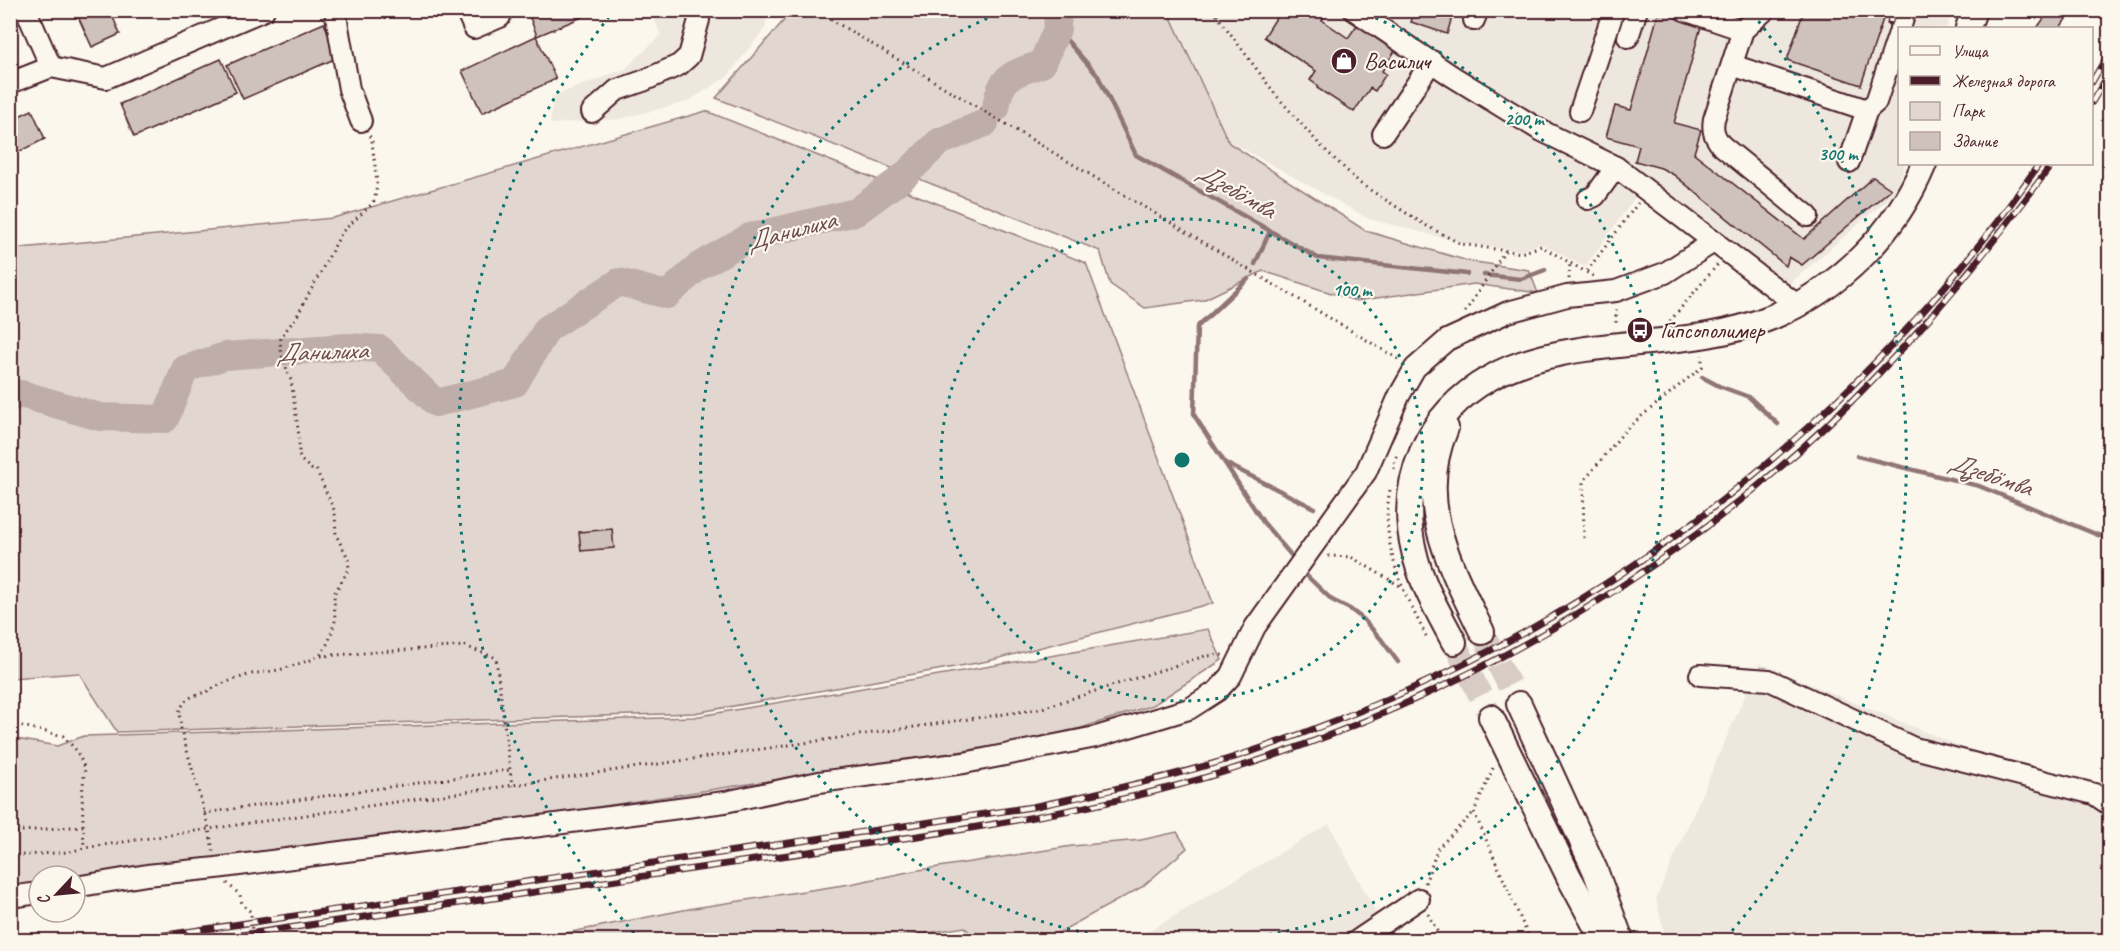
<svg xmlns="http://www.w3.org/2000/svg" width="2120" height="951" font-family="Caveat,sans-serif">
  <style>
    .built { fill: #eee7de }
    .green { fill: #e2d7d0; stroke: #967b7e; stroke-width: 1.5 }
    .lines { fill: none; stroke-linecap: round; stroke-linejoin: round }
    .stream { stroke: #907477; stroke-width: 4.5 }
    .river { stroke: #bfadaa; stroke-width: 28 }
    .building { fill: #cfc2bc; stroke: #4a1f2b; stroke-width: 1.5 }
    .major-tunnel { stroke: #d8ccc5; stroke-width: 24; stroke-dasharray: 24 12; stroke-linecap: butt }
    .minor-casing { stroke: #4a1f2b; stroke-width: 24 }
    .major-casing { stroke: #4a1f2b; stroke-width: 28 }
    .path { stroke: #4a1f2b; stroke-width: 3; stroke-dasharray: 1.5 4.5; stroke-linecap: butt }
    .minor { stroke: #fbf7ec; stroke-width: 20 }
    .major { stroke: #fbf7ec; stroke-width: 24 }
    .rail-casing { stroke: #4a1f2b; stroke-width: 7 }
    .rail { stroke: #fbf7ec; stroke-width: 4.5; stroke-dasharray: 14; stroke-linecap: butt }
    .ring { fill: none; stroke: #0f766e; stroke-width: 3; stroke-dasharray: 3 6 }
    .labels { text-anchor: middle; stroke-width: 4.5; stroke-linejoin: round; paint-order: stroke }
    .poi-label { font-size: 24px; fill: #4a1f2b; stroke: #fbf7ec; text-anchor: start }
    .water-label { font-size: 26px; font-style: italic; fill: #6d4a51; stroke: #fbf7ec }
    .centre { fill: #0f766e; stroke: #fbf7ec; stroke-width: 3 }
    .ring-label { font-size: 18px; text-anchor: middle; font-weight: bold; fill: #0f766e; stroke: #fbf7ec; stroke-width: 4.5; stroke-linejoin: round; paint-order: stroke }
  </style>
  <rect width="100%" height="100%" fill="#fbf7ec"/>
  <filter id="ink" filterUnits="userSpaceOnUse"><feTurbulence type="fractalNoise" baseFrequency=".0167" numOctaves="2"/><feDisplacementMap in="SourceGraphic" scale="12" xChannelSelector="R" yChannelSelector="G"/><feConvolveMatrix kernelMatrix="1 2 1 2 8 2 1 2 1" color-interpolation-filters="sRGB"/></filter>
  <g filter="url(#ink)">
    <g class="built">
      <polygon points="651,11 768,11 765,28 728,76 687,102 619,119 550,124 553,96 625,69 661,35"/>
      <polygon points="1169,11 1952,11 1947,28 1900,28 1900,164 1905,164 1896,192 1789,284 1649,178 1585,267 1540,243 1522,251 1467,244 1369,219 1229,141"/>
      <polygon points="1759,663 2109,808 2109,940 1666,940 1656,899"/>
      <polygon points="1329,824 1388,935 1379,940 1134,940"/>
    </g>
    <g class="green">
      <polygon points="793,10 1168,11 1229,143 1366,231 1468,261 1529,270 1538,293 1474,284 1356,301 1263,271 1203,300 1145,308 1110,284 1100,251 716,98"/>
      <polygon points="706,111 1086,263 1213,603 988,661 694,713 117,732 79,673 11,678 11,249 333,218"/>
      <polygon points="1208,629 1222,660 1153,705 1081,728 1009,744 533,817 75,883 75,876 39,876 39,888 11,892 10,738 57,746 84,736 694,717"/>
      <polygon points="1177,832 1187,848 1142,887 1045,940 975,940 965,927 883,940 530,940 694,908 850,884 913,871 1072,846 1141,840"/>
    </g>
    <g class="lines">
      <g class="stream">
        <polyline points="1057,29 1098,76 1136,155 1318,258 1467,274"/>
        <polyline points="1255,264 1270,231"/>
        <polyline points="1484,275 1521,279 1545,270"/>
        <polyline points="1248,279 1197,327 1194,415 1263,522 1296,561"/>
        <polyline points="1702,377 1719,386 1749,397 1778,424"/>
        <polyline points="1857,456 1979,486 2110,540"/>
        <polyline points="1225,463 1314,508"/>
        <polyline points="1307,576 1332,600 1350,609 1363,619 1381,639 1398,662"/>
      </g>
      <g class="river">
        <path d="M996,108C1000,75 1014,73 1042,64L1057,29L1058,10"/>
        <polyline points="10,398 21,394 100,417 165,419 185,369 225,356 347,347 380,349 436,403 515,383 547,329 619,282 667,295 699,266 750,237 856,212 902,178 939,142 985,123"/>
      </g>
    </g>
    <g class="building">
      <polygon points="75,10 110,10 120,34 92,47"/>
      <polygon points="527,10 599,10 537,36"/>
      <polygon points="1281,10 1307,10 1311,13 1313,10 1324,17 1322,20 1348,38 1357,25 1395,51 1382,71 1386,74 1375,91 1370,88 1354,112 1317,88 1318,86 1310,80 1316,71 1264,37"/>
      <polygon points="1415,10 1454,10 1447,34 1411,22"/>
      <polygon points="1804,10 1886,10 1861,85 1787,60"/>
      <polygon points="2050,10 2072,10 2060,28 2037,28"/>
      <polygon points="1659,11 1702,23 1674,123 1701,130 1694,153 1804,239 1873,177 1891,189 1802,265 1789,257 1786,266 1674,175 1661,168 1635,161 1639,146 1606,137 1615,106 1631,110"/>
      <polygon points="324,23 339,57 243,99 227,65"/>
      <polygon points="536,36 556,79 482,113 462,71"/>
      <polygon points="221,59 236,92 134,137 120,104"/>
      <polygon points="32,110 45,139 10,156 10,120"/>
      <polygon points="612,529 614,548 581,551 579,532"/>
    </g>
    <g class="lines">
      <g class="major-tunnel">
        <polyline points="1482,632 1519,704"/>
        <polyline points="1454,642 1491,717"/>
      </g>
      <defs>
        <g id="minor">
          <polyline points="26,10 51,67"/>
          <polyline points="335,10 349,89 361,121"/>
          <polyline points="466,10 474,28 500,17"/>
          <polyline points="1354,10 1452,76 1540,130 1616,167 1797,305"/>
          <polyline points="1684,10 1743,30"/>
          <path d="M1765,10L1743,30L1714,119C1712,130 1714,136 1721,145L1808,216"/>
          <polyline points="1474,20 1478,10"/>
          <polyline points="1900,28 1906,10"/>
          <polyline points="1628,37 1637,10"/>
          <polyline points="1732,65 1867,110 1849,162"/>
          <polyline points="10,83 51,67 106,78 264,10"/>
          <polyline points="1867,110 1876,102 1900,30"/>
          <polyline points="1580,111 1614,10"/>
          <polyline points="592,112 617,90 643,81 679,65 689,56 699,20 696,10"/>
          <polyline points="1383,134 1432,61"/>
          <polyline points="1588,199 1595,196 1616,167"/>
          <polyline points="1700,675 1769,680 1914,748 2094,794 2110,805"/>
          <polyline points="75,887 147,875 216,868 725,802 819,782 964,763 1096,737 1189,709 1217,691 1231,676 1255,627 1366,472 1399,396 1415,368 1447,340 1508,312 1567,296 1616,291 1665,273 1715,241"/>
          <polyline points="10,897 39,893"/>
          <polyline points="1358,940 1419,899"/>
        </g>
        <g id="major">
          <polyline points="1968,28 1974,10"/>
          <path d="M1446,428C1414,502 1450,565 1482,632"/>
          <path d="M1454,642C1439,613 1421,584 1414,551C1397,482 1427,413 1490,378C1512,365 1537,358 1562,353C1631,339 1706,345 1772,317C1840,289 1896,232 1924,164"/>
          <polyline points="1519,704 1595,870 1621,940"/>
          <polyline points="1491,717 1569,877 1603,940"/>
        </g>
      </defs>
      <use href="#minor" class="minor-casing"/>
      <use href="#major" class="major-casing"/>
      <g class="path">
        <polyline points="815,10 1400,360"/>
        <polyline points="1213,10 1275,94 1319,144 1361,184 1425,225 1461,244 1521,253 1541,246 1593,276"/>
        <polyline points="1587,271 1638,203"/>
        <polyline points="1569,279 1570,262"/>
        <polyline points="1616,309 1616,326"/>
        <polyline points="1465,312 1505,251"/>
        <polyline points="1670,321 1718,264"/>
        <polyline points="1394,469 1395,459 1399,452"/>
        <path d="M1390,490C1382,528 1393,568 1409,602"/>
        <polyline points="1584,538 1583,482 1627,428 1702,367 1702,355"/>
        <polyline points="1328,556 1351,557 1402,587"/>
        <polyline points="1412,608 1428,640"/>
        <polyline points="321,656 465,646 496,658 512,786"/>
        <polyline points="10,723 63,736 77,751 85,769 82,794 84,848"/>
        <polyline points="1493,768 1474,812 1530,940"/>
        <polyline points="204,813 510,770"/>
        <polyline points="10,832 83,826"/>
        <path d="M213,851L209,829L181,729L179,712L185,701L193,696L206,692L221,684L251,674L279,670L314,659L321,654L329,641L335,621L334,594L349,569L348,558L336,535L335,512L316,469H311L301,460L299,455V436L291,380L283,360L280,343L281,337L297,316L342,232L373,203C381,185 373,159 372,140L369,135"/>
        <polyline points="10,856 69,852 84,848 209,829 1039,709 1205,656 1223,655"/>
        <polyline points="227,883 240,895 242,904 251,912 252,934 248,940"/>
        <polyline points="1425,883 1438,848 1474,812"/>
        <polyline points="1428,914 1442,940"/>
      </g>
      <use href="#minor" class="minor"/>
      <use href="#major" class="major"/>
      <defs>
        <g id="rail">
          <polyline points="1890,22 1893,10"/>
          <polyline points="2092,82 2110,51"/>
          <polyline points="2092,102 2110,72"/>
          <path d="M132,940L1032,807C1100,793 1168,778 1235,757C1338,723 1440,680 1534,627C1729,517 1913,348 2039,164"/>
          <path d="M207,940L959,830C1050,815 1142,798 1230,770C1472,694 1704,558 1879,373C1942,308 1998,237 2052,164"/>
        </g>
      </defs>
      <use href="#rail" class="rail-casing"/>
      <use href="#rail" class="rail"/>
    </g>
  </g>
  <g class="ring">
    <circle cx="1182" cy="460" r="241"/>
    <path d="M1132 940A483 483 0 0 1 1005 11M1359 11A483 483 0 0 1 1232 940"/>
    <path d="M640 940A724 724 0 0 1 611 14M1753 14A724 724 0 0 1 1724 940"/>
  </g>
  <defs>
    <symbol id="shop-disc" viewBox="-11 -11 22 22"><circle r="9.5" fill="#4a1f2b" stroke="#fbf7ec"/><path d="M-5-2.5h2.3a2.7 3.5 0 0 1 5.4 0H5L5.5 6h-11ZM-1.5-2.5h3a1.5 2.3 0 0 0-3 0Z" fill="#fff"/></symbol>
    <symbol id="bus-disc" viewBox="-11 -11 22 22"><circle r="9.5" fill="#4a1f2b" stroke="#fbf7ec"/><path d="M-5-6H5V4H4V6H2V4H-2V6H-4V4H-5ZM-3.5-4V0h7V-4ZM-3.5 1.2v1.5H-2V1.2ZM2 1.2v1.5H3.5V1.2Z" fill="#fff"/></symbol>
  </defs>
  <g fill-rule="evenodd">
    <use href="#shop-disc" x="1329" y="46" width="30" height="30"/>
    <use href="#bus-disc" x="1625" y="315" width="30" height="30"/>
  </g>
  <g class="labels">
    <g class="poi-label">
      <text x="1364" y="69">Василич</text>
      <text x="1660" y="338">Гипсополимер</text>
    </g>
    <g class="water-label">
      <text transform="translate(1237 190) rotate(30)" y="9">Дзебӧмва</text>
      <text transform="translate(791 230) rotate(-15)" y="9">Данилиха</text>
      <text transform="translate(322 351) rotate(-2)" y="9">Данилиха</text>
      <text transform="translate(1991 474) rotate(19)" y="9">Дзебӧмва</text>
    </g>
  </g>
  <circle cx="1182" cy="460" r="9" class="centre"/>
  <g class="ring-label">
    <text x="1524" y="125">200 m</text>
    <text x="1838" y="160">300 m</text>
    <text x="1352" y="296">100 m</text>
  </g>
  <rect width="2120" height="951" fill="none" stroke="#fbf7ec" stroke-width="36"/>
  <rect x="18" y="18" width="2084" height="915" fill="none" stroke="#4a1f2b" stroke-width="2" filter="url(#ink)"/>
  <rect x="1898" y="27" width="195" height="138" fill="#fbf7ec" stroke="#b4a19f" stroke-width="1.5"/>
  <rect x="1910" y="46" width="30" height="9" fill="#fbf7ec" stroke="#b4a19f" stroke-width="1.5"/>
  <text x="1952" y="57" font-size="18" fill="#4a1f2b">Улица</text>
  <rect x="1910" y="76" width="30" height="9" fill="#4a1f2b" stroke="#b4a19f" stroke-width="1.5"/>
  <text x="1952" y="87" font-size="18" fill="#4a1f2b">Железная дорога</text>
  <rect x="1910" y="102" width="30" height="18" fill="#e2d7d0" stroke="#b4a19f" stroke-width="1.5"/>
  <text x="1952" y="117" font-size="18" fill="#4a1f2b">Парк</text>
  <rect x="1910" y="132" width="30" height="18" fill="#cfc2bc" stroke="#b4a19f" stroke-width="1.5"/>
  <text x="1952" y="147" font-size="18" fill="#4a1f2b">Здание</text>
  <g transform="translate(57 894) rotate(244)"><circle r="28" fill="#fbf7ec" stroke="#b4a19f" stroke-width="1.5"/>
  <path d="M0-4.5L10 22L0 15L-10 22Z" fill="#4a1f2b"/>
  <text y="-9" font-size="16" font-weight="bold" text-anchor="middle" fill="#4a1f2b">С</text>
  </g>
</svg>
